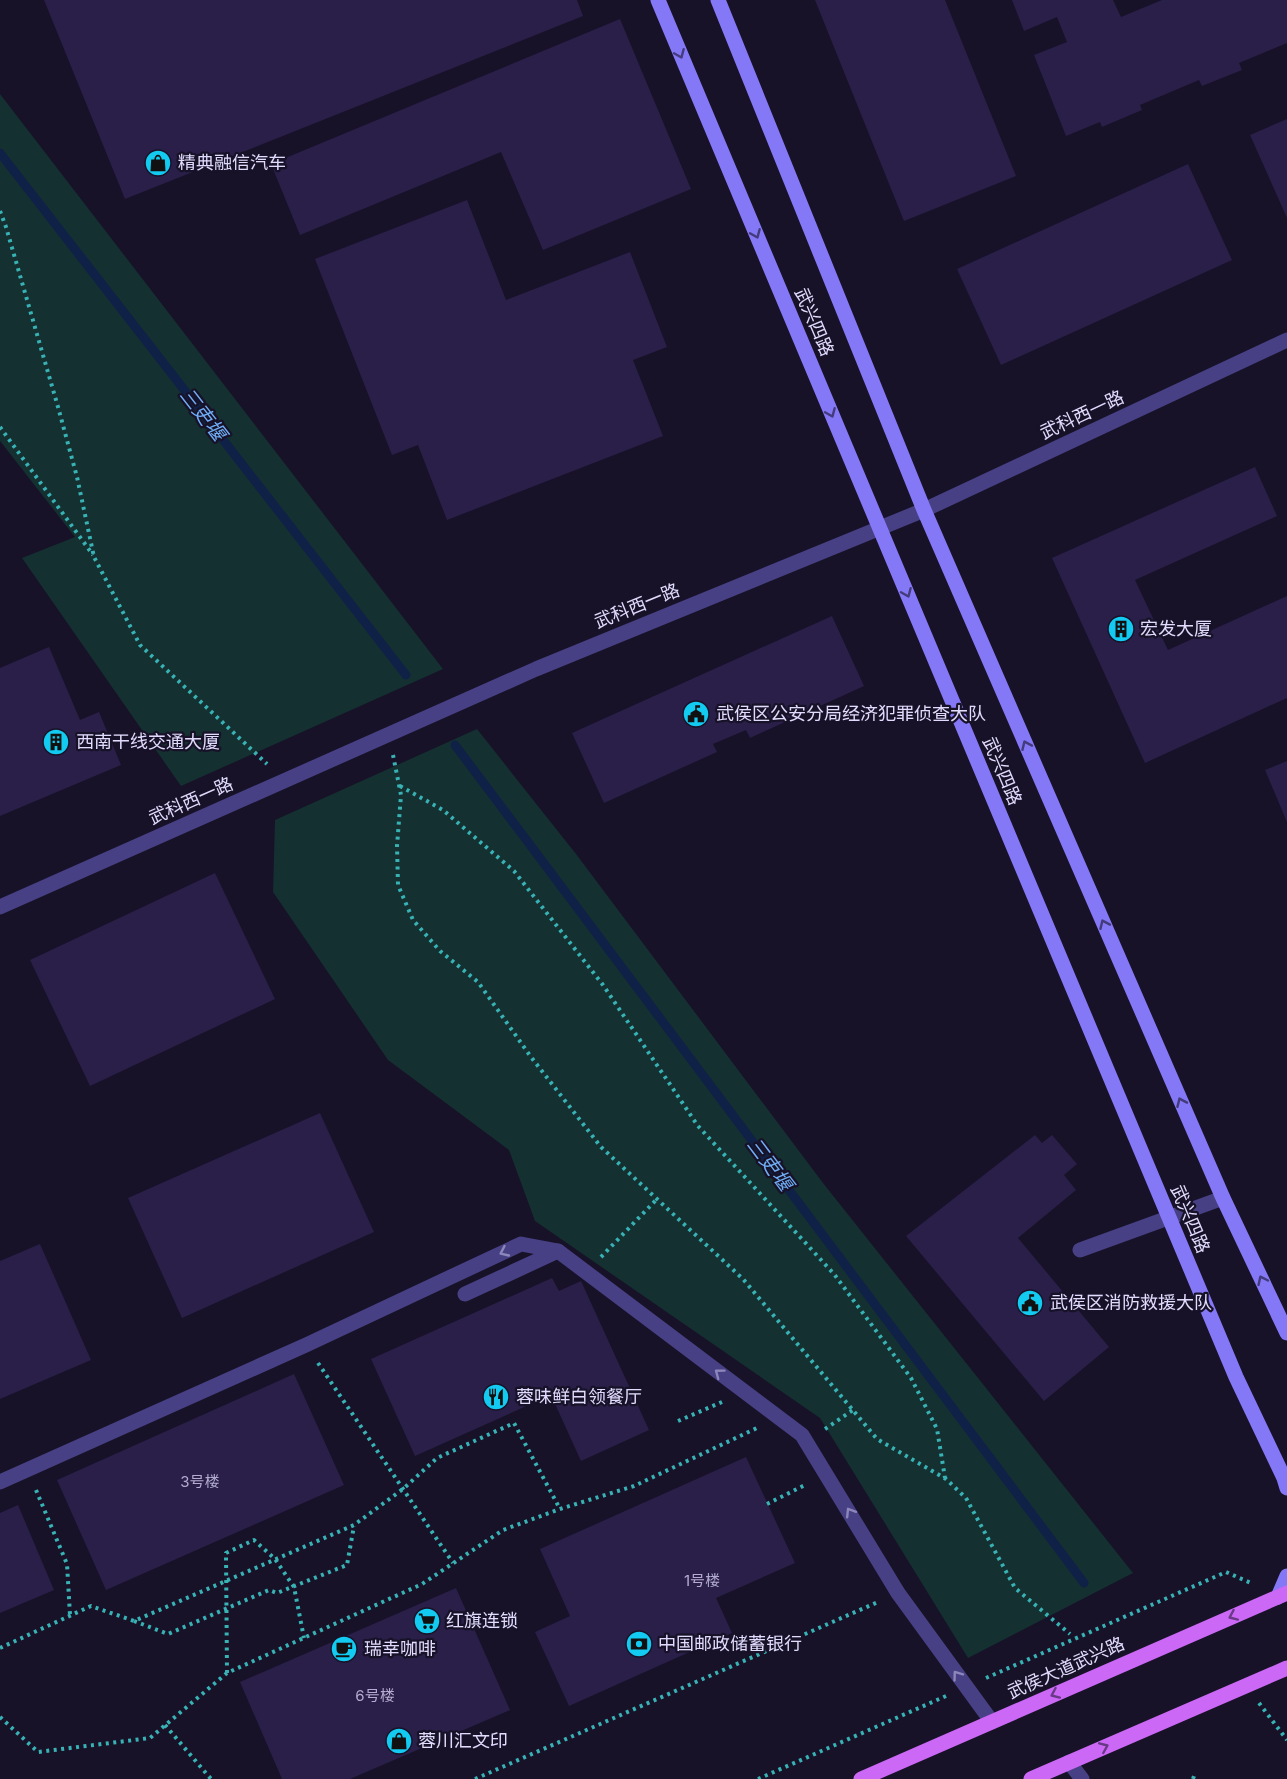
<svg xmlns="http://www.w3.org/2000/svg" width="1287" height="1779" font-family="Inter,'Noto Sans SC',sans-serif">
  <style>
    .green { fill: #153031 }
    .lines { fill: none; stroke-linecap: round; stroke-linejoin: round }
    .stream { stroke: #102148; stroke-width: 9 }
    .building { fill: #2a1f48 }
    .path { stroke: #38b2b4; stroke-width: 4; stroke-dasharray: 3 4.5; stroke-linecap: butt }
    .service { stroke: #474084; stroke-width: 15 }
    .minor { stroke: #474084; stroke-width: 15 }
    .secondary { stroke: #8478f7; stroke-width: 15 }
    .primary { stroke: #cc68f6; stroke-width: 15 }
    .oneway { stroke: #433b7b }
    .oneway2 { stroke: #8c86ba }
    .oneway3 { stroke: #683985 }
    .labels { text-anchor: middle; stroke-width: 4.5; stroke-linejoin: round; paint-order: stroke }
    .number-label { font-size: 15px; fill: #b3acd0 }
    .poi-label { font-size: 18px; fill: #e1dbfd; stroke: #171228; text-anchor: start }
    .street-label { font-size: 18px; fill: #e1dbfd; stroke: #171228 }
    .water-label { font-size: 20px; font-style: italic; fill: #6faef6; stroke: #171228 }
  </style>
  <rect width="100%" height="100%" fill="#171228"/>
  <g class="green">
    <polygon points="0,94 443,669 181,786 22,558 75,537 0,441"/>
    <polygon points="477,729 576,854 823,1183 1133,1573 968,1658 820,1418 535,1221 509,1150 388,1060 273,892 275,820"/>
  </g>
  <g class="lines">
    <g class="stream">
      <polyline points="0,153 406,675"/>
      <polyline points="455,745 1084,1583"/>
    </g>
  </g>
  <g class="building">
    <polygon points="44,0 577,0 583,16 125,199"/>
    <polygon points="815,0 945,0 1016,176 904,221"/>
    <polygon points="1012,0 1113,0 1121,17 1162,0 1287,0 1287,43 1239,63 1242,70 1202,86 1199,80 1140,105 1142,110 1102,127 1100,122 1066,136 1034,55 1067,42 1057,17 1024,31"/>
    <polygon points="620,19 691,189 543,250 501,152 300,235 271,164"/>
    <polygon points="1287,119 1287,218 1250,135"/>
    <polygon points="1188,164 1232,260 1001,365 957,269"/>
    <polygon points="467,200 506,300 630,252 667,347 633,360 663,436 447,520 418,445 392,455 315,259"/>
    <polygon points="1255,467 1277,516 1135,580 1168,650 1287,596 1287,698 1145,763 1052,558"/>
    <polygon points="832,616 864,686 750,738 746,730 713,744 717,752 604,803 572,733"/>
    <polygon points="49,647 80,720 99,712 121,765 0,816 0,668"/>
    <polygon points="1287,761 1287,822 1265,770"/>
    <polygon points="215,873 275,999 90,1086 30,960"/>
    <polygon points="320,1113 374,1232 182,1318 128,1198"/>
    <polygon points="1035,1135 1042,1143 1052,1135 1077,1164 1064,1175 1076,1190 1018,1238 1109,1347 1044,1401 906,1236"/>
    <polygon points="40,1244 91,1360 0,1399 0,1261"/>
    <polygon points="552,1278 559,1291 581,1281 649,1430 581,1461 551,1395 415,1456 371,1359"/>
    <polygon points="294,1374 344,1485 106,1590 57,1480"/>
    <polygon points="746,1457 795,1563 716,1598 732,1633 569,1706 535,1632 570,1616 540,1549"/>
    <polygon points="18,1505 54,1590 0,1613 0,1513"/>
    <polygon points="456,1588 510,1710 350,1779 282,1779 240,1682"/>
  </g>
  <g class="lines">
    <g class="path">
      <polyline points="0,211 6,227 58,407 77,477 94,557 140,645 267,764"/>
      <polyline points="0,427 93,555"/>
      <polyline points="393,755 401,795 397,846 398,885 413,920 440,951 478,982 531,1057 601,1147 743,1279 877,1439 946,1479 966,1498 1015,1588 1070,1634"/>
      <polyline points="400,786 443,810 514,871 603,985 698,1126 834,1274 911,1378 937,1429 945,1478"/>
      <polyline points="601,1257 656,1200"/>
      <polyline points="318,1363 453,1563"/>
      <polyline points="678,1421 722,1402"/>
      <polyline points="825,1429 853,1410"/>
      <polyline points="36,1490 67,1564 70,1615"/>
      <polyline points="767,1504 807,1484"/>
      <polyline points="134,1621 168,1634 269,1590 277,1593 347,1565 354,1526"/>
      <polyline points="0,1648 91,1606 134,1621 354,1525 403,1489 437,1458 514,1423 560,1509"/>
      <polyline points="227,1673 226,1553 254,1540 275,1559 294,1587 304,1638"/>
      <polyline points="986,1678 1226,1572 1251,1583"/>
      <polyline points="1259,1703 1287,1740"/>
      <polyline points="0,1717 38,1752 150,1738 227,1673 422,1584 503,1530 560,1509 634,1486 757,1428"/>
      <polyline points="165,1725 211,1779"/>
      <polyline points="475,1779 878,1602"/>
      <polyline points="758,1779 946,1696"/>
      <polyline points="1193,1779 1194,1776"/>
    </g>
    <g class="service">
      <polyline points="1080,1250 1223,1198"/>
      <polyline points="465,1294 558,1251"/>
      <polyline points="0,1482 306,1345 521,1244 558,1251 802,1435 898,1593 992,1722"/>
    </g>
    <g class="minor">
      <polyline points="0,907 536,669 924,510 1287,340"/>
      <polyline points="1069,1762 1082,1779"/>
    </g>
    <g class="secondary">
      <polyline points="658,0 1236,1377 1284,1478 1287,1488"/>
      <polyline points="718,0 924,510 1223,1198 1287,1333"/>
      <polyline points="1278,1597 1287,1576"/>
    </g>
    <g class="primary">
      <polyline points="861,1779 1287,1593"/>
      <polyline points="1031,1779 1287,1668"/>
    </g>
  </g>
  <defs><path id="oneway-chevron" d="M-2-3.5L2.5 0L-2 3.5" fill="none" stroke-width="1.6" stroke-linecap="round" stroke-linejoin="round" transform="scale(1.5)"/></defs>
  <g class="oneway">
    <use href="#oneway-chevron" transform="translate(680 54) rotate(67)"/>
    <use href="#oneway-chevron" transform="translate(756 234) rotate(67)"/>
    <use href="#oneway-chevron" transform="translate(831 413) rotate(67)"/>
    <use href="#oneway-chevron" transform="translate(907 593) rotate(67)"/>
    <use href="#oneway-chevron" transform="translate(1026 745) rotate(-114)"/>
    <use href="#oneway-chevron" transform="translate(1104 924) rotate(-114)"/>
    <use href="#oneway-chevron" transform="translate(1181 1102) rotate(-114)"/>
    <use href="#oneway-chevron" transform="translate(1262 1280) rotate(-115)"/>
  </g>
  <g class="oneway2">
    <use href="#oneway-chevron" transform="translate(504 1252) rotate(155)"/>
    <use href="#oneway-chevron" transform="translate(719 1373) rotate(-143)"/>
    <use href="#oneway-chevron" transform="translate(850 1512) rotate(-122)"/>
    <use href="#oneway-chevron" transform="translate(957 1675) rotate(-126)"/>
  </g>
  <g class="oneway3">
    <use href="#oneway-chevron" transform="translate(1233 1616) rotate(156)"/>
    <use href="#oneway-chevron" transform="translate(1055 1694) rotate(156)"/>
    <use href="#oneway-chevron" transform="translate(1104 1747) rotate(-23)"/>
  </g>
  <defs>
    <symbol id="shop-disc" viewBox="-11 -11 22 22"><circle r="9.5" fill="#13caf1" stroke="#171228"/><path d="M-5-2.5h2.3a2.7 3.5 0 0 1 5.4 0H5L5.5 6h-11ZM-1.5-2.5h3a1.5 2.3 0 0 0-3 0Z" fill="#111"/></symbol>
    <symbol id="building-disc" viewBox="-11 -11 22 22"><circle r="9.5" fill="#13caf1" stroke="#171228"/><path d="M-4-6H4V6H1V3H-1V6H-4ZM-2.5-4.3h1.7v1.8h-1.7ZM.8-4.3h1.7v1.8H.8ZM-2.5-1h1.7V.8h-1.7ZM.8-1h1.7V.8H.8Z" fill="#111"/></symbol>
    <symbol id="civic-disc" viewBox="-11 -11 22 22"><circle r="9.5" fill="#13caf1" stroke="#171228"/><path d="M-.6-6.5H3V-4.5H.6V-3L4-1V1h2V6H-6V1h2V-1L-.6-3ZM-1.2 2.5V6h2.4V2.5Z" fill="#111"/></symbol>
    <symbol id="restaurant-disc" viewBox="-11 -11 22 22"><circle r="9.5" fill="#13caf1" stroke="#171228"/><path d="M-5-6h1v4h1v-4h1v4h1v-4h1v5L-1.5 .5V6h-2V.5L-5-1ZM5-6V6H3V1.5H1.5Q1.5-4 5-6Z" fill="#111"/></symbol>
    <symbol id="supermarket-disc" viewBox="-11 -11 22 22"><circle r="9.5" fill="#13caf1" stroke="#171228"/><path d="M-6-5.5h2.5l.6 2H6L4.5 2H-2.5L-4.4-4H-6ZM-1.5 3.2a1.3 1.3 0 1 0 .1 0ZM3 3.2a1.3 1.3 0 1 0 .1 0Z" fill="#111"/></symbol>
    <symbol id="bank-disc" viewBox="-11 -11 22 22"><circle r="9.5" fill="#13caf1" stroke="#171228"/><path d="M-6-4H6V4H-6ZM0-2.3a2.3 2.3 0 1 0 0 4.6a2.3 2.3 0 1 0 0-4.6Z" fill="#111"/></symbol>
    <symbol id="cafe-disc" viewBox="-11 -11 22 22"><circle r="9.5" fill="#13caf1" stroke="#171228"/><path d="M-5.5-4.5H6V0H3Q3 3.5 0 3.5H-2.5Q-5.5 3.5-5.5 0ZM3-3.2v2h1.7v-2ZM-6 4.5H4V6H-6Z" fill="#111"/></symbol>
  </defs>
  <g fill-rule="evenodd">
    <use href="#shop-disc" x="143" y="148" width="30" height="30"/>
    <use href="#building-disc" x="1106" y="614" width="30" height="30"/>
    <use href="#civic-disc" x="681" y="699" width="30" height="30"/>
    <use href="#building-disc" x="41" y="727" width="30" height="30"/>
    <use href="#civic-disc" x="1015" y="1288" width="30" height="30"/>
    <use href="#restaurant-disc" x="481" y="1382" width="30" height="30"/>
    <use href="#supermarket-disc" x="412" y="1606" width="30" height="30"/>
    <use href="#bank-disc" x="624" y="1629" width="30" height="30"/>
    <use href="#cafe-disc" x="329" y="1634" width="30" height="30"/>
    <use href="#shop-disc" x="384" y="1726" width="30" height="30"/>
  </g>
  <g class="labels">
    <g class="number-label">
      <text x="200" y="1487">3号楼</text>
      <text x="702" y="1586">1号楼</text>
      <text x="375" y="1701">6号楼</text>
    </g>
    <g class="poi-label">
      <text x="178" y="169">精典融信汽车</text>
      <text x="1140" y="635">宏发大厦</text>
      <text x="716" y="720">武侯区公安分局经济犯罪侦查大队</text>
      <text x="76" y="748">西南干线交通大厦</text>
      <text x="1050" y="1309">武侯区消防救援大队</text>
      <text x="516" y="1403">蓉味鲜白领餐厅</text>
      <text x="446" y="1627">红旗连锁</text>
      <text x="658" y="1650">中国邮政储蓄银行</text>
      <text x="364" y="1655">瑞幸咖啡</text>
      <text x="418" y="1747">蓉川汇文印</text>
    </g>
    <g class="street-label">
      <text transform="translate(814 322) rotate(67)" y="6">武兴四路</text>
      <text transform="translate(1082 415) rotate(-25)" y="6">武科西一路</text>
      <text transform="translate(637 606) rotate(-22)" y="6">武科西一路</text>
      <text transform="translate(1002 771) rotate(67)" y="6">武兴四路</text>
      <text transform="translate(191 801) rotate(-24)" y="6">武科西一路</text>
      <text transform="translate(1190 1219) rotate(67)" y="6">武兴四路</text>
      <text transform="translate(1066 1668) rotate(-24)" y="6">武侯大道武兴路</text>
    </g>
    <g class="water-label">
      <text transform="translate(203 414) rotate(52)" y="7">三吏堰</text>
      <text transform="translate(770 1164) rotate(53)" y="7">三吏堰</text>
    </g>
  </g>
</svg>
